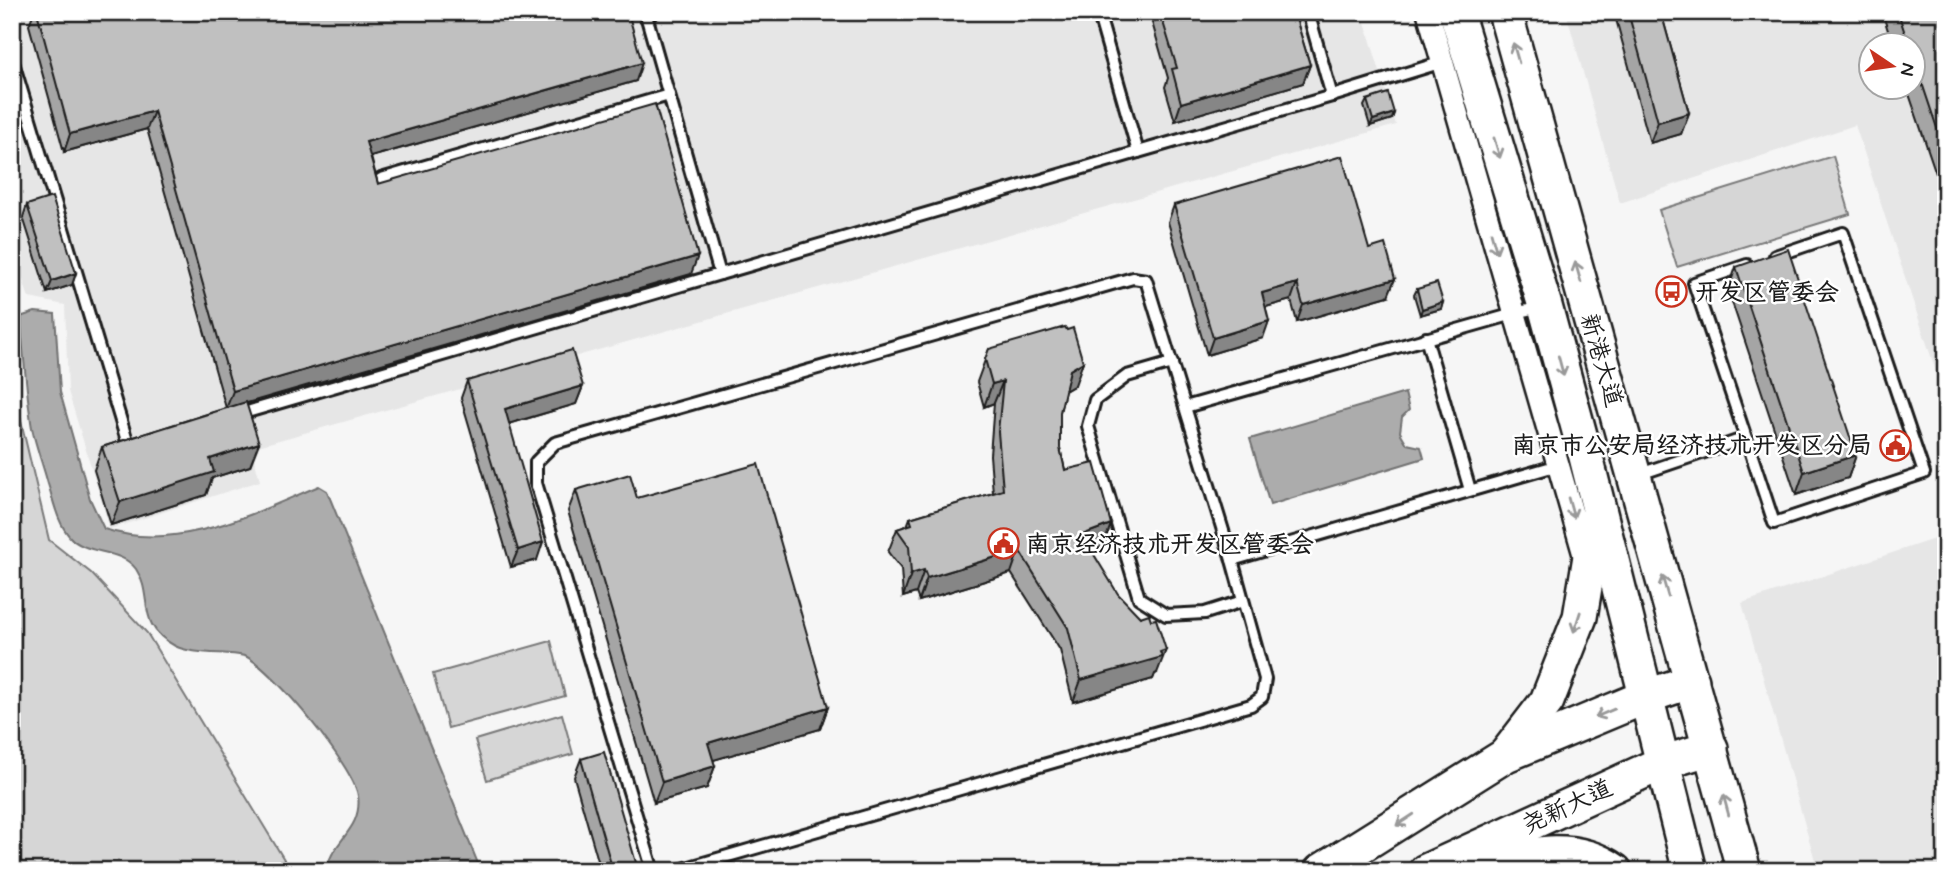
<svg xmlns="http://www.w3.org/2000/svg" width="1958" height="883" font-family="Mynerve,'LXGW WenKai TC',sans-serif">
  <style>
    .built { fill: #e6e6e6; fill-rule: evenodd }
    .green { fill: #d6d6d6; stroke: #797979; stroke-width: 2 }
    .water { fill: #acacac; stroke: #727272; stroke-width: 2 }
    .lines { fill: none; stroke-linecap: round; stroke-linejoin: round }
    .service-casing { stroke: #1c1c1c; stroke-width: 16 }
    .minor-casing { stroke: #1c1c1c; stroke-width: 26 }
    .primary-casing { stroke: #1c1c1c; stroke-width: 38 }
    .service { stroke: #fff; stroke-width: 10 }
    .minor { stroke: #fff; stroke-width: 21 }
    .primary { stroke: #fff; stroke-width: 33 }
    .wall { fill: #a5a5a5; stroke: #1c1c1c; stroke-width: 2 }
    .shaded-wall { fill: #868686; stroke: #1c1c1c; stroke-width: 2 }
    .building { fill: #c0c0c0; stroke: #1c1c1c; stroke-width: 2 }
    .oneway { stroke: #999 }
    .labels { text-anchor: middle; stroke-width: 5; stroke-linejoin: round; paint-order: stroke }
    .poi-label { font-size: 24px; font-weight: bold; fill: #1c1c1c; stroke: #fff; text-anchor: start }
    .street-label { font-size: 24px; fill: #1c1c1c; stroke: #fff }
  </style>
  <rect width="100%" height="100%" fill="#f6f6f6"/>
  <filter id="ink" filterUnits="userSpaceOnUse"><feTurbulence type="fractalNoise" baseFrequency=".0143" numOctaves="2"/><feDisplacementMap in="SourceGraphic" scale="14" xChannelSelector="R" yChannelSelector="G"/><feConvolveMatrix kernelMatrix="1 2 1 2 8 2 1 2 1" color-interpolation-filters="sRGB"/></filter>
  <g filter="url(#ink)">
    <g class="built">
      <polygon points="12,12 1362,12 1396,125 251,448 260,481 110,529 68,391 65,305 29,298 12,247"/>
      <path d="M1566,12H1946V402L1855,125L1620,203ZM1870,46H1912V88H1870Z"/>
      <polygon points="1946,535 1946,871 1818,871 1742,603"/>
    </g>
    <g class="green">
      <polygon points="1833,156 1850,214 1677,267 1659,210"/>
      <polygon points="12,383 49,540 91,573 147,633 291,871 12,871"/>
      <polygon points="551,641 565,696 448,728 433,674"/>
      <polygon points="562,714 573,754 487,780 475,740"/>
    </g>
    <g class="water">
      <path d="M35,312L55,314L60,392L90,499L104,529C177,553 252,514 319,486L327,491L481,871H326C331,841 363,830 358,796C354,767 274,671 247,657C235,651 195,656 175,646C135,625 154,596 136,569C121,548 85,555 70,537C57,522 54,502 48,484C43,465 36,447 32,428C26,392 24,354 20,317Z"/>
      <polygon points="1405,393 1409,410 1402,417 1400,432 1407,444 1421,447 1424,458 1270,505 1250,439"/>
    </g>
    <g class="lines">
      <defs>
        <g id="service">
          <polyline points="655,12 646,15 720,274 1138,152"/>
          <polyline points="1098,12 1138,152 1332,96"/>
          <polyline points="1308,12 1332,96 1446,61"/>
          <polyline points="12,59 127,441"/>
          <polyline points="381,179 669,95"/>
          <polyline points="1426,338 1470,490"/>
          <polyline points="1172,363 1127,376 1095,400 1088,426 1139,598 1166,615 1205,613 1243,601"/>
          <polyline points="1185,407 1232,560"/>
          <polyline points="247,412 720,274"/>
          <polyline points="1746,438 1694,283 1747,265"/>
          <polyline points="1637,475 1746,438 1774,523 1924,473 1843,233 1775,256"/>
          <polyline points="653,871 536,483 536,462 555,443 1133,278 1146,280 1185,407 1542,306"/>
          <polyline points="676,871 1251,705 1262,697 1265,679 1232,560 1562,464"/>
        </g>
        <polyline id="minor" points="1428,12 1585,558"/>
        <g id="primary">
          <polyline points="1456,12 1545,306 1586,457 1690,871"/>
          <polyline points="1505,12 1744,871"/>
          <polyline points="1507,753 1547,701 1580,617 1596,520"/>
          <polyline points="1321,871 1506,755 1645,697 1692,681"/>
          <polyline points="1426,871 1662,763 1711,748"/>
          <path d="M1471,871C1518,856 1570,839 1615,871"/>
        </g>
      </defs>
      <use href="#service" class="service-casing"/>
      <use href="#minor" class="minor-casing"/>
      <use href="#primary" class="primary-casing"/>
      <use href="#service" class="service"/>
      <use href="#minor" class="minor"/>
      <use href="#primary" class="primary"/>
    </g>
    <g class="wall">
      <polygon points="34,12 628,12 636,81 371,157 378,184 691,274 246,403 250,466 212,478 206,495 111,525 94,470 102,447 226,408 147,129 64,152 29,25"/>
      <polygon points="1149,12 1294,12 1310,65 1303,83 1175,121 1165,87 1168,78"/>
      <polygon points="1614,12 1661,12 1689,113 1681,134 1650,143"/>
      <polygon points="1882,12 1946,12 1946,203 1907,88 1913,88 1913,46 1893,46"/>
      <polygon points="1367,100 1394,113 1392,119 1370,126 1364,106"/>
      <polygon points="27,205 76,273 72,285 47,293 23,217"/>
      <polygon points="1174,205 1388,296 1297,322 1291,300 1266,307 1263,338 1207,355 1168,222"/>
      <polygon points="1736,267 1856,455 1848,478 1796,495 1728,290"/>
      <polygon points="1417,289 1443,302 1441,309 1420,315 1414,295"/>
      <polygon points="989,349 1075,385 1065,391 1060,412 1060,448 1065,470 1103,547 1092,551 1157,673 1155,674 1153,679 1073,702 1060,650 1011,573 919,601 916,593 903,597 901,569 888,552 897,529 907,526 910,518 993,493 990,455 994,403 984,407 977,382"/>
      <polygon points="467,381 583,386 576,404 509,424 537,560 511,567 461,398"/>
      <polygon points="576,490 637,498 828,707 820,729 713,760 715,766 707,788 654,803 568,511"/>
      <polygon points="581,759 637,866 635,871 601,871 574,777"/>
    </g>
    <g class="shaded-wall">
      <polygon points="642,63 636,81 360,160 366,142"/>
      <polygon points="1310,65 1303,83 1175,121 1181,103"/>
      <polygon points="154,111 147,129 64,152 70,134"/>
      <polygon points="1394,113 1392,119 1370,126 1373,120"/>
      <polygon points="1689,113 1681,134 1650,143 1658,122"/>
      <polygon points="698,256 691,274 226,409 233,391"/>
      <polygon points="76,273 72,285 47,293 52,281"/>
      <polygon points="1395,279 1388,296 1297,322 1303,305"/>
      <polygon points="1297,283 1291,300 1255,310 1262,293"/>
      <polygon points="1443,302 1441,309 1420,315 1422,309"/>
      <polygon points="1269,321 1263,338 1207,355 1213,338"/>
      <polygon points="1083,362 1075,385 1061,393 1070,370"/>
      <polygon points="1003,381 994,403 984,407 992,384"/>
      <polygon points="583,386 576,404 498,427 505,409"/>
      <polygon points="259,443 250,466 212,478 206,495 111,525 120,502 210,459"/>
      <polygon points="1856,455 1848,478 1796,495 1804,472"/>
      <polygon points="1111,524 1103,547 1074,558 1082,535"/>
      <polygon points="543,542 537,560 511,567 518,550"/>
      <polygon points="1019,550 1011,573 919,601 927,578"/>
      <polygon points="924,570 916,593 903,597 911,574"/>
      <polygon points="1166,650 1157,673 1155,674 1153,679 1073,702 1081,680"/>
      <polygon points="828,707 820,729 700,764 708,743"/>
      <polygon points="715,766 707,788 654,803 662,782"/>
      <polygon points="637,866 635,871 619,871"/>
    </g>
    <g class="building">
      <polygon points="37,12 628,12 642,63 366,142 378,184 655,104 698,256 233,391 154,111 70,134"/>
      <polygon points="1160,12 1294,12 1310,65 1181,103 1172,69 1177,68"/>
      <polygon points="1628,12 1661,12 1689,113 1658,122"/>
      <polygon points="1898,12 1946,12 1946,155 1913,56 1913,46 1909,46"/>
      <polygon points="1388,93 1394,113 1373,120 1367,100"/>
      <polygon points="1342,156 1369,249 1385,244 1395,279 1303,305 1297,283 1262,293 1269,321 1213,338 1174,205"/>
      <polygon points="52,197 76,273 52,281 27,205"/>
      <polygon points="1788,249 1856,455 1804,472 1736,267"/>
      <polygon points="1437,283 1443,302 1422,309 1417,289"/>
      <polygon points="1065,327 1067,330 1073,328 1083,362 1070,370 1060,412 1060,448 1065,470 1094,463 1111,524 1082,535 1118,594 1140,617 1149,614 1151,620 1156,619 1166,650 1160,652 1162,657 1081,680 1068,628 1019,550 927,578 924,570 911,574 909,546 897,529 912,524 910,518 1003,490 998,432 1003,381 992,384 985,359 989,349"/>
      <polygon points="572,350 583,386 505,409 543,542 518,550 467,381"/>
      <polygon points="246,402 259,443 210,459 214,472 120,502 102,447"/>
      <polygon points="758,464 828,707 708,743 715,766 662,782 576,490 630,474 637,498"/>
      <polygon points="604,752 637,866 619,871 613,871 581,759"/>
    </g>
    <defs><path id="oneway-shaft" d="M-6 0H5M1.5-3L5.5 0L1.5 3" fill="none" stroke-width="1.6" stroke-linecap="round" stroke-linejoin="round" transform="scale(1.75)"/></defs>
    <g class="oneway">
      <use href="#oneway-shaft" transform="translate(1516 53) rotate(-106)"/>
      <use href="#oneway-shaft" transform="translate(1497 148) rotate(73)"/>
      <use href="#oneway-shaft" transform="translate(1494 243) rotate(74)"/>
      <use href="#oneway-shaft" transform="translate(1578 272) rotate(-106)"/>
      <use href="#oneway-shaft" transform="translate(1561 366) rotate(75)"/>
      <use href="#oneway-shaft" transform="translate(1571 508) rotate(74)"/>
      <use href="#oneway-shaft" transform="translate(1665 586) rotate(-106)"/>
      <use href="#oneway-shaft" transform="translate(1577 622) rotate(108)"/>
      <use href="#oneway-shaft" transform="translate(1605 713) rotate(157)"/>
      <use href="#oneway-shaft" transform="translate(1726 805) rotate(-105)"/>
      <use href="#oneway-shaft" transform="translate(1405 820) rotate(147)"/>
    </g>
  </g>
  <defs>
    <symbol id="bus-ring" viewBox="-11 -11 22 22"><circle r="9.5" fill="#fff" stroke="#c8321e" stroke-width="1.5"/><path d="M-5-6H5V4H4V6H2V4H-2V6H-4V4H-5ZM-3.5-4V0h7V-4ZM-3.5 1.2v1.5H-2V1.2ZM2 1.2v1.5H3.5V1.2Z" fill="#c8321e"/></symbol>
    <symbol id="civic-ring" viewBox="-11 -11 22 22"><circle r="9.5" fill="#fff" stroke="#c8321e" stroke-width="1.5"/><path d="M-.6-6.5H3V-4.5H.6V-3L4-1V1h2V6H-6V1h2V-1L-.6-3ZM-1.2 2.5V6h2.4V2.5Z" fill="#c8321e"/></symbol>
  </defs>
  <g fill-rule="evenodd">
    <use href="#bus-ring" x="1654" y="274" width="35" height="35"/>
    <use href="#civic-ring" x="1878" y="428" width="35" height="35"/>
    <use href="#civic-ring" x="986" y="526" width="35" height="35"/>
  </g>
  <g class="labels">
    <g class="poi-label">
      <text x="1695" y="300">开发区管委会</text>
      <text x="1872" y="453" text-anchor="end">南京市公安局经济技术开发区分局</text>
      <text x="1026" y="552">南京经济技术开发区管委会</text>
    </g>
    <g class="street-label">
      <text transform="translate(1602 360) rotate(74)" y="8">新港大道</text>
      <text transform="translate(1567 806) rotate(-25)" y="8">尧新大道</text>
    </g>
  </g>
  <rect width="1958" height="883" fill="none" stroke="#fff" stroke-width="42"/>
  <rect x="21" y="21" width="1916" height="841" fill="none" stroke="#1c1c1c" stroke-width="2.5" filter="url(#ink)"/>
  <g transform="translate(1892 66) rotate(103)"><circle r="33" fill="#ffffff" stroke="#a4a4a4" stroke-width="2"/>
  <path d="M0-5L12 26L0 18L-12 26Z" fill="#c8321e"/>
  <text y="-10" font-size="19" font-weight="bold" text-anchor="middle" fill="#1c1c1c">N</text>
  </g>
</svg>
